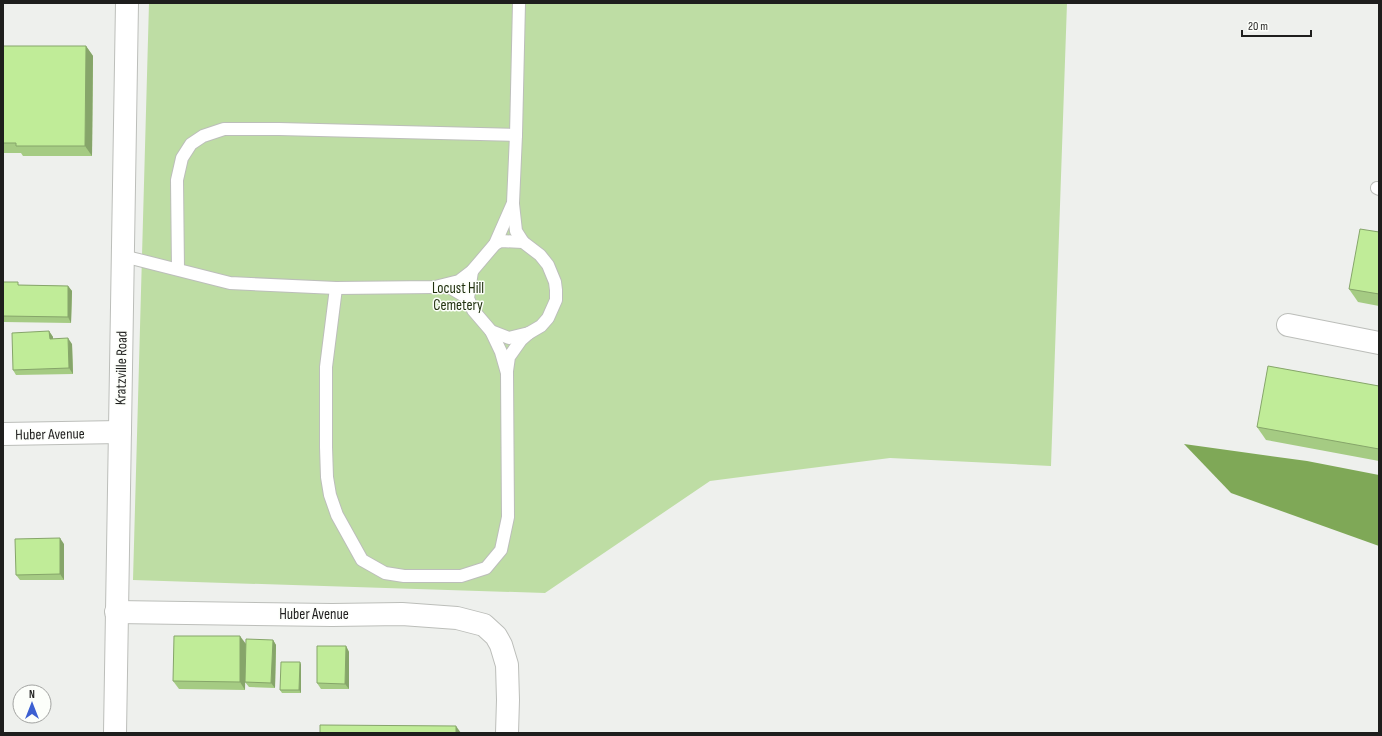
<svg xmlns="http://www.w3.org/2000/svg" width="1382" height="736" font-family="'Sofia Sans Condensed',sans-serif">
  <style>
    .green { fill: #bedda4 }
    .water { fill: #7fa857 }
    .lines { fill: none; stroke-linecap: round; stroke-linejoin: round }
    .lane-casing { stroke: #bcbeba; stroke-width: 14 }
    .street-casing { stroke: #bcbeba; stroke-width: 24 }
    .secondary-casing { stroke: #bcbeba; stroke-width: 24 }
    .lane { stroke: #fff; stroke-width: 12 }
    .street { stroke: #fff; stroke-width: 22 }
    .secondary { stroke: #fff; stroke-width: 22 }
    .wall { fill: #a5cb83 }
    .shaded-wall { fill: #86a56a }
    .building { fill: #c0ec98; stroke: #86a56a }
    .labels { text-anchor: middle; stroke-width: 3; stroke-linejoin: round; paint-order: stroke }
    .park-label { font-size: 15px; fill: #21310f; stroke: #fcfefa }
    .street-label { font-size: 15px; fill: #1e1e1d; stroke: #fcfefa }
  </style>
  <rect width="100%" height="100%" fill="#eef0ed"/>
  <polygon class="green" points="149,3 1067,3 1051,466 890,458 710,481 545,593 133,580"/>
  <polygon class="water" points="1184,444 1307,461 1379,475 1379,546 1231,493"/>
  <g class="lines">
    <defs>
      <g id="lane">
        <polyline points="1377,188 1379,189"/>
        <polyline points="513,204 516,231 523,242"/>
        <polyline points="123,256 230,283 336,288 435,287 459,281 472,271 495,244 513,203 516,135 519,3"/>
        <polyline points="178,269 177,180 182,158 191,144 203,136 224,129 279,129 516,135"/>
        <polyline points="472,271 468,298 473,310 491,331 509,338 529,333 541,326 548,318 556,300 556,290 555,282 548,265 540,255 523,242 501,241 495,244"/>
        <polyline points="440,287 449,287 468,298"/>
        <polyline points="336,288 326,367 326,447 327,477 330,495 337,515 362,560 385,573 404,576 461,576 486,568 501,550 508,517 507,373 501,352 491,331"/>
        <polyline points="507,371 509,357 521,340 529,333"/>
      </g>
      <g id="street">
        <polyline points="1288,325 1379,343"/>
        <polyline points="3,434 120,432"/>
        <polyline points="116,612 332,615 402,614 457,618 484,625 496,636 501,645 507,665 508,700 507,733"/>
      </g>
      <polyline id="secondary" points="115,733 127,3"/>
    </defs>
    <use href="#lane" class="lane-casing"/>
    <use href="#street" class="street-casing"/>
    <use href="#secondary" class="secondary-casing"/>
    <use href="#lane" class="lane"/>
    <use href="#street" class="street"/>
    <use href="#secondary" class="secondary"/>
  </g>
  <g class="wall">
    <polygon points="3,46 86,46 93,56 92,156 23,156 21,153 3,153"/>
    <polygon points="1379,232 1379,306 1358,302 1349,289"/>
    <polygon points="3,282 19,285 68,286 72,291 71,323 4,322 3,320"/>
    <polygon points="49,331 53,337 53,339 72,344 73,374 16,375 13,370"/>
    <polygon points="1379,386 1379,461 1266,440 1257,427"/>
    <polygon points="64,544 64,580 20,580 16,575"/>
    <polygon points="273,640 276,645 275,688 249,687 245,682 245,690 179,689 173,681 246,644 245,671"/>
    <polygon points="346,646 349,652 349,689 321,689 317,683"/>
    <polygon points="300,662 301,665 301,693 282,693 280,690"/>
  </g>
  <g class="shaded-wall">
    <polygon points="86,46 93,56 92,156 85,146"/>
    <polygon points="68,286 72,291 71,323 68,317"/>
    <polygon points="49,331 53,337 53,344 50,339"/>
    <polygon points="68,338 72,344 73,374 69,368"/>
    <polygon points="60,538 64,544 64,580 60,574"/>
    <polygon points="240,636 246,644 245,690 240,682"/>
    <polygon points="273,640 276,645 275,688 271,683"/>
    <polygon points="346,646 349,652 349,689 345,684"/>
    <polygon points="300,662 301,665 301,693 299,690"/>
    <polygon points="456,726 461,733 456,733"/>
  </g>
  <g class="building">
    <polygon points="3,46 86,46 85,146 16,146 16,143 3,143"/>
    <polygon points="1360,229 1379,232 1379,294 1349,289"/>
    <polygon points="3,282 18,282 18,285 68,286 68,317 3,316"/>
    <polygon points="49,331 50,339 68,338 69,368 13,370 12,333"/>
    <polygon points="1268,366 1379,386 1379,449 1257,427"/>
    <polygon points="60,538 60,574 16,575 15,539"/>
    <polygon points="174,636 240,636 240,682 173,681"/>
    <polygon points="246,639 273,640 271,683 245,682"/>
    <polygon points="317,646 346,646 345,684 317,683"/>
    <polygon points="281,662 300,662 299,690 280,690"/>
    <polygon points="320,725 456,726 456,733 320,733"/>
  </g>
  <g class="labels">
    <g class="park-label">
      <text x="458" y="293">Locust Hill<tspan x="458" dy="17">Cemetery</tspan></text>
    </g>
    <g class="street-label">
      <text transform="translate(121 368) rotate(-89)" y="5">Kratzville Road</text>
      <text transform="translate(50 434) rotate(-1)" y="5">Huber Avenue</text>
      <text x="314" y="619">Huber Avenue</text>
    </g>
  </g>
  <rect width="1382" height="736" fill="none" stroke="#1e1e1d" stroke-width="8"/>
  <g transform="translate(32 704)"><circle r="19" fill="#fcfefa" stroke="#a3a4a2"/>
  <path d="M0-3L7 15L0 10L-7 15Z" fill="#3c5fd1"/>
  <text y="-6" font-size="11" font-weight="bold" text-anchor="middle" fill="#1e1e1d">N</text>
  </g>
  <path d="M1242 30v6h69v-6" fill="none" stroke="#1e1e1d" stroke-width="2"/>
  <text x="1248" y="30" font-size="12" fill="#1e1e1d" stroke="#fcfefa" stroke-width="3" paint-order="stroke">20 m</text>
</svg>
